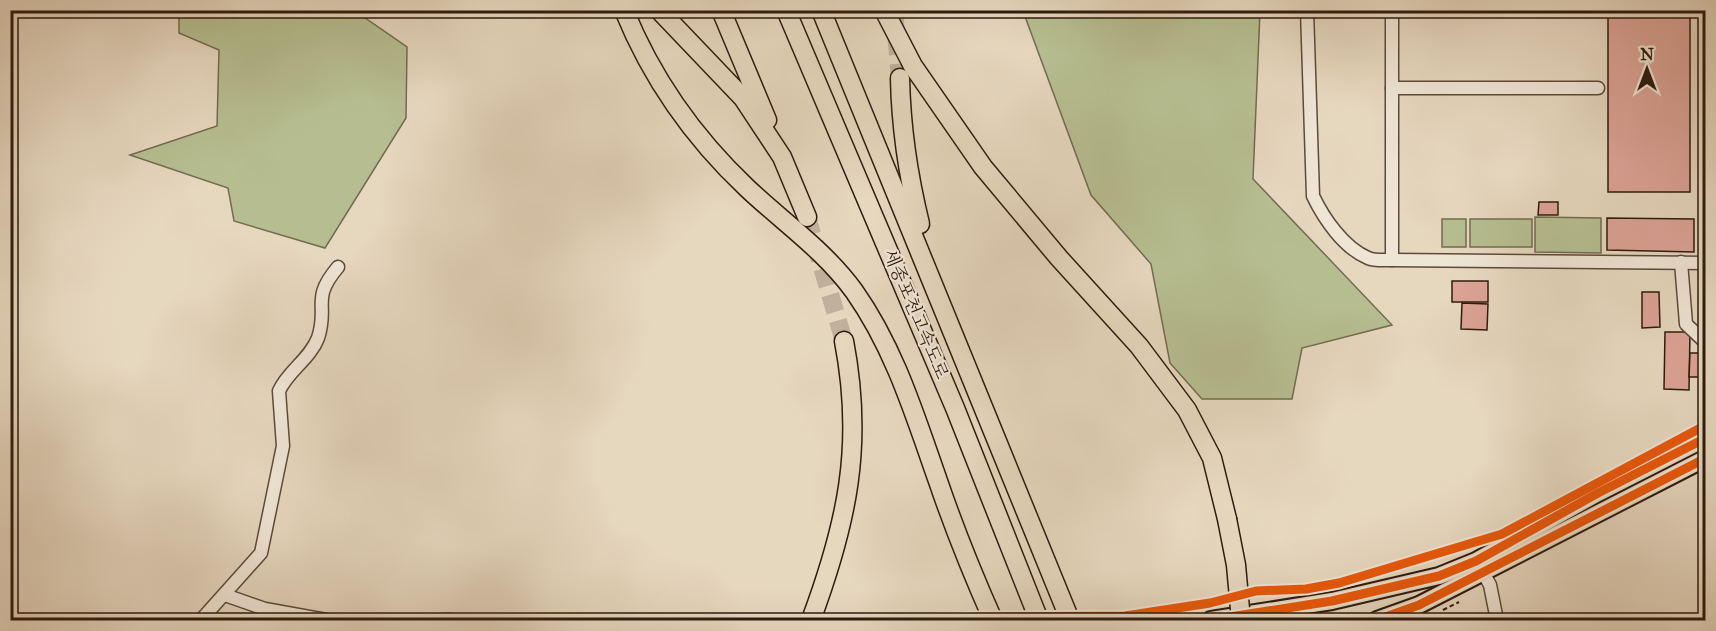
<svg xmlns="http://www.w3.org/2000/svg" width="1716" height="631" font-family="'IM FELL Great Primer','Noto Serif KR',serif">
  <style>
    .green { fill: #b6be91; stroke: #726c50; stroke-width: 1.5 }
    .building { fill: #dca396; stroke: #2e1b0e; stroke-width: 1.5 }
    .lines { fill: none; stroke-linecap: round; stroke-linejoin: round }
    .highway-tunnel { stroke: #c1b19c; stroke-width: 18; stroke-dasharray: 18 9; stroke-linecap: butt }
    .minor-casing { stroke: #5c4a3a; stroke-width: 15 }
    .major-casing { stroke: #2e1b0e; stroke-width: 20 }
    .highway-casing { stroke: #2e1b0e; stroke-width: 21 }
    .path { stroke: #2e1b0e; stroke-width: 2; stroke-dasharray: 4.5 3; stroke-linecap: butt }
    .minor { stroke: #efe5d5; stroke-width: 12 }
    .major { stroke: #e6d7bf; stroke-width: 16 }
    .highway { stroke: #e6d7bf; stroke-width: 18 }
    .highway-bridge-casing { stroke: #2e1b0e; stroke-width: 21; stroke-linecap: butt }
    .highway-bridge { stroke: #e6d7bf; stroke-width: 18 }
    .cycleway-casing { stroke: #efe5d5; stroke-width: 13 }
    .cycleway { stroke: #e8590c; stroke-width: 9 }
    .labels { text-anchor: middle; stroke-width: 4.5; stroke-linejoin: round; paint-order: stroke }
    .street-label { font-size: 18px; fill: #2e1b0e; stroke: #efe5d5 }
  </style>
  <rect width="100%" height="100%" fill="#e6d7bf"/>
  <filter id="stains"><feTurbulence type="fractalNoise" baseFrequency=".00333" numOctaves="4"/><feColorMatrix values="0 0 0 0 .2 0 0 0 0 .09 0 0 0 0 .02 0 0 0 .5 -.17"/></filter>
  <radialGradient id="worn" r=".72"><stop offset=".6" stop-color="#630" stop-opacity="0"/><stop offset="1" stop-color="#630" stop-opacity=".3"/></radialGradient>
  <g class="green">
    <polygon points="179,11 355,11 407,47 406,118 325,248 234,221 228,188 130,155 217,126 219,50 179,33"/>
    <polygon points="1023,11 1260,11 1253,179 1392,325 1302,348 1292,399 1202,399 1170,363 1151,264 1091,195"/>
    <polygon points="1535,217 1601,218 1601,253 1535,252"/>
    <rect x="1442" y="219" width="24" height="28"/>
    <rect x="1470" y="219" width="62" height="28"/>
  </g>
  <g class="building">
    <rect x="1608" y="10" width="82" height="182"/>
    <polygon points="1539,202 1558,202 1558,215 1538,215"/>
    <polygon points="1607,218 1694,219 1694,252 1607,250"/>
    <rect x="1452" y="281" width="36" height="21"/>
    <polygon points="1642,292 1659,292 1660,327 1642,328"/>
    <polygon points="1462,303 1488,304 1487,330 1461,329"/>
    <polygon points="1665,332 1690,332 1689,390 1664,389"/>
    <polygon points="1690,353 1706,353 1706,377 1689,377"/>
  </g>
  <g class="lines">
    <g class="highway-tunnel">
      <polyline points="894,10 900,78"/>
      <polyline points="807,217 844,341"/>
    </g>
    <defs>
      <g id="minor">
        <path d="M1307,10L1313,196C1324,219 1344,248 1368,258C1375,261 1384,260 1392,260L1706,263"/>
        <polyline points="1392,88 1598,88"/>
        <polyline points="1392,260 1392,10"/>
        <polyline points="1681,262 1686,324 1706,343"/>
        <polyline points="1479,565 1490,585 1497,620"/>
        <polyline points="225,595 265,609 326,620"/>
        <path d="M201,620L261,553L283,446L279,391C288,371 310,359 318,338C329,305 310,300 338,267"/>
        <polyline points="443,620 451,620"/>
      </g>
      <g id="major">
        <polyline points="1211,620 1332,601 1439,576 1476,561 1598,493 1706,438"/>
        <polyline points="1377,620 1419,605 1706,458"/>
      </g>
      <g id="highway">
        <path d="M624,10C652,79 693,137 747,188C784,223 824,250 854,291C895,349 915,416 938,481C954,528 973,575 993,620"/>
        <polyline points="659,10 743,98 782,157 807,217"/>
        <polyline points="721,10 767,120"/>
        <polyline points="786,10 955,408 1039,620"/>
        <polyline points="821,10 1070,620"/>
        <polyline points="884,10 913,66 983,167 1059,258 1139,346 1187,410 1212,458 1227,519"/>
        <path d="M900,78C901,129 908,175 920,224"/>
        <path d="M811,620C847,523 864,445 844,341"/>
      </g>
    </defs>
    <use href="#minor" class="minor-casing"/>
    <use href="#major" class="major-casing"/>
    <use href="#highway" class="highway-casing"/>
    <polyline class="path" points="1443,610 1459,602"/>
    <use href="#minor" class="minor"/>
    <use href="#major" class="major"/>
    <use href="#highway" class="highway"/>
    <defs>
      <polyline id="highway-bridge" points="1227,519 1236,565 1241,620"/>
    </defs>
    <use href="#highway-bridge" class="highway-bridge-casing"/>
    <use href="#highway-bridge" class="highway-bridge"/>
    <defs>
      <g id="cycleway">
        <polyline points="929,620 976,617 1125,616 1210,603 1256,591 1306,589 1339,583 1502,534 1706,425"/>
        <polyline points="1211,620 1332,601 1439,576 1476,561 1598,493 1706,438"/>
        <polyline points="1377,620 1419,605 1706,458"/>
      </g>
    </defs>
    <use href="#cycleway" class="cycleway-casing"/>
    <use href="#cycleway" class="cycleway"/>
  </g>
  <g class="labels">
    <g class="street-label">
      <text transform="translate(916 314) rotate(67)" y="6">세종포천고속도로</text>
    </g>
  </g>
  <rect width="1716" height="631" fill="none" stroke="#e6d7bf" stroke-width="36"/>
  <rect x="12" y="12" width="1692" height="607" fill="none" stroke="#2e1b0e" stroke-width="3"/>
  <rect x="18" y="18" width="1680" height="595" fill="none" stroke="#2e1b0e" stroke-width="1.5"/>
  <g transform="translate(1647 69)" stroke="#efe5d5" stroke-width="4.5" paint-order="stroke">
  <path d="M0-4.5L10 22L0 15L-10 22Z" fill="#2e1b0e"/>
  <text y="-9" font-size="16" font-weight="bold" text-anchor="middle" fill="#2e1b0e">N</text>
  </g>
  <rect width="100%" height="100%" filter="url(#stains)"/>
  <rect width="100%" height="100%" fill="url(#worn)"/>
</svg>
